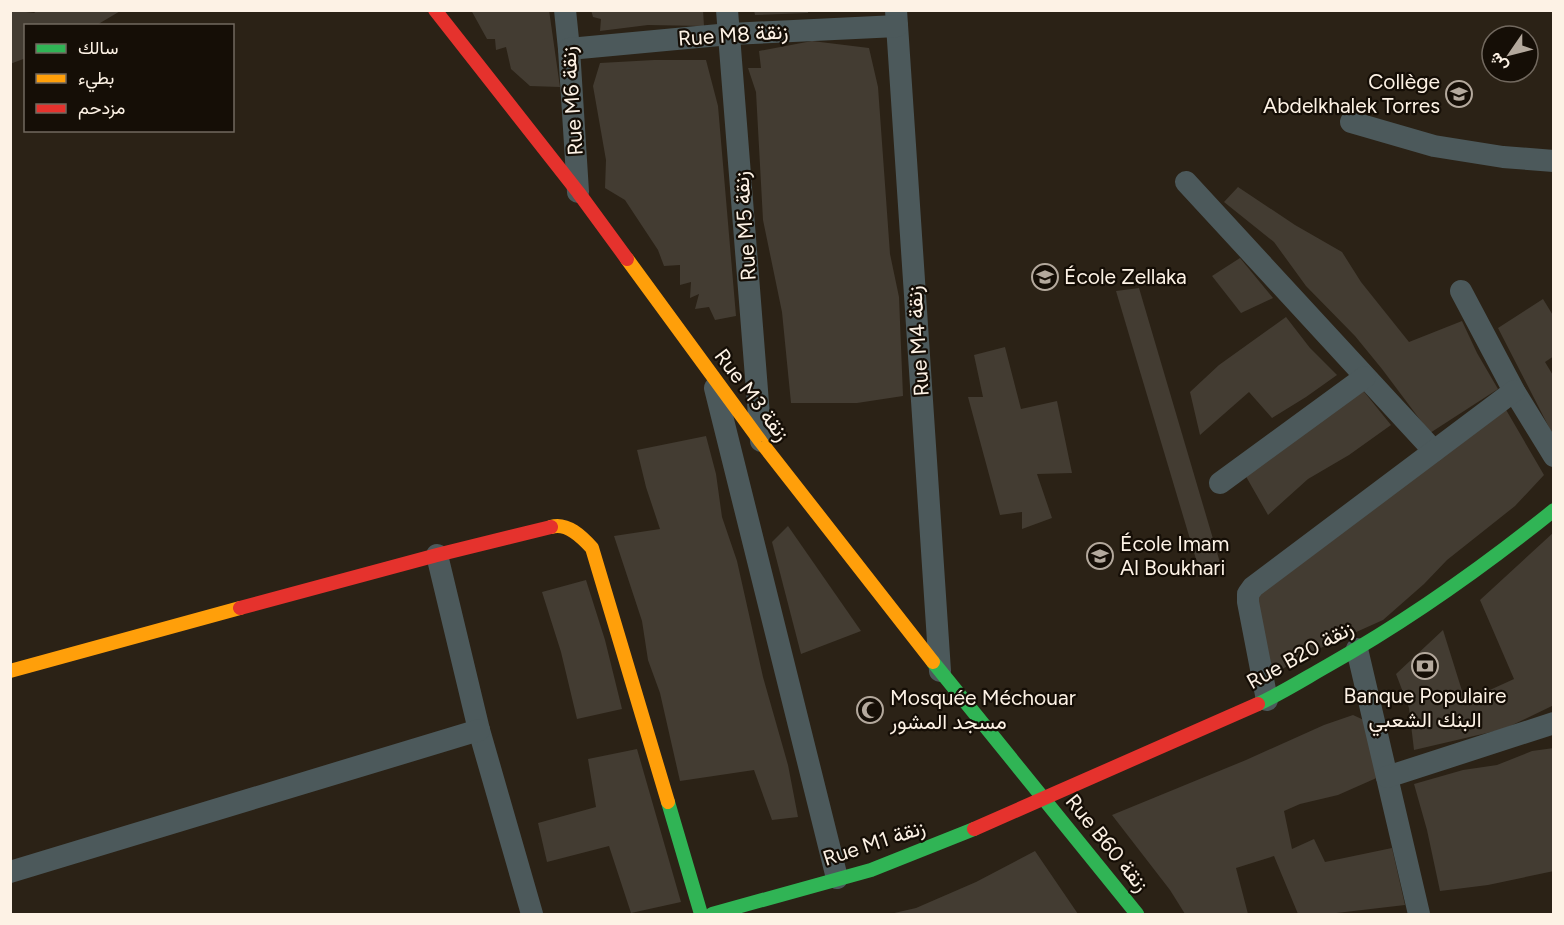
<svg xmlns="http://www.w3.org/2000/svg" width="1564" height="925" font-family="Figtree,Vazirmatn,sans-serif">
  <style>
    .building { fill: #433c32 }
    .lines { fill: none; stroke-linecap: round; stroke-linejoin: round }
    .street { stroke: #4c595b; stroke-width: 22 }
    .fast { stroke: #30b455; stroke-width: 14 }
    .slow { stroke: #ff9f0a; stroke-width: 14 }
    .jam { stroke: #e5322d; stroke-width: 14 }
    .labels { text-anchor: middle; stroke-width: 4.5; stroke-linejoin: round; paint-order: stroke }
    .street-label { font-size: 21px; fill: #fdf2e5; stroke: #150e06 }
    .poi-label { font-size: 21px; fill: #fdf2e5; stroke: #150e06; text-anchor: start }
  </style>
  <rect width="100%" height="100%" fill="#2b2216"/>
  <g class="building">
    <polygon points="10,10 34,13 38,10 122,10 95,26 26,26 26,58 10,64"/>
    <polygon points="471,10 549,10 560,87 530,86 511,69 506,47 496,50 495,39 487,39"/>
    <polygon points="591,10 703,10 704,26 648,25 600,31 601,19 593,17"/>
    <polygon points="754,10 808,10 808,13 755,15"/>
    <polygon points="812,41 869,48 878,87 890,254 899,297 903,396 857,403 791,403 782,312 763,220 756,92 748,68 761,68 759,51"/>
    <polygon points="654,60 706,60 718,106 736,316 715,320 709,307 695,309 699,294 690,298 691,282 680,285 680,265 664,266 658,250 625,200 605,188 606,160 593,86 600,63"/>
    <polygon points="1238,187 1295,225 1342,252 1361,282 1409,342 1462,321 1477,353 1498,389 1430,433 1382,369 1355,336 1306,286 1274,242 1224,202"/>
    <polygon points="1240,258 1273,298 1241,313 1212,276"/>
    <polygon points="1139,288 1221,566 1201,576 1116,291"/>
    <polygon points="1543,299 1554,317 1554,356 1545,362 1554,377 1554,437 1498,328"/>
    <polygon points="1286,317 1310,348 1337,375 1306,397 1272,418 1249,392 1200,435 1190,392 1219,365"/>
    <polygon points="1005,347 1021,409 1057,401 1072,473 1037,474 1052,518 1022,529 1022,512 1000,515 968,397 983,397 974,355"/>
    <polygon points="1361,388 1391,425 1349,455 1308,479 1268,515 1244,473"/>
    <polygon points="1505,408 1544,475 1515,506 1447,560 1424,584 1383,620 1314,651 1270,676 1254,599"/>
    <polygon points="706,436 716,474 722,517 737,561 763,677 788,765 798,817 772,820 754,770 680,781 660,693 648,660 642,621 614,536 660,529 646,487 637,450"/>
    <polygon points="788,526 861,631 801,654 772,542"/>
    <polygon points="1554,532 1554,705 1504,729 1414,750 1409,708 1396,674 1443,630 1463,694 1492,689 1514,679 1480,600"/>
    <polygon points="586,580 605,640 622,709 577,719 561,652 542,592"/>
    <polygon points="1353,715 1366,721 1381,776 1338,795 1300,804 1284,811 1292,849 1314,839 1325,862 1392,848 1405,905 1328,914 1298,914 1274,856 1236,868 1248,914 1185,914 1170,890 1112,815 1246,760 1324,725"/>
    <polygon points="1554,748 1554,871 1488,885 1440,891 1427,830 1414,784 1463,770 1497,765 1532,751"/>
    <polygon points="637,749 681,902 631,913 609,846 547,862 538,823 596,807 588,759"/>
    <polygon points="1035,851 1078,914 890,914 916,908 976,882"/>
  </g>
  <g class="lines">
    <g class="street">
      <polyline points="565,10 569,49 578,192"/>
      <polyline points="727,10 761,441"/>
      <polyline points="896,10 940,671"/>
      <polyline points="569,49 730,34 897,26"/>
      <polyline points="1351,122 1434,146 1503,157 1554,161"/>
      <polyline points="1186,182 1434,451"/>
      <polyline points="1461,291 1514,391 1554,456"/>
      <polyline points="715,388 837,878"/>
      <polyline points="1220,483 1365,377"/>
      <polyline points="437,555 479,730 532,914"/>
      <polyline points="1357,649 1419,914"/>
      <polyline points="1267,700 1248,602 1248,594 1253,587 1514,391"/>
      <polyline points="1387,777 1554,723"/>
      <polyline points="10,872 479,730"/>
    </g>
    <g class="fast">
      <polyline points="933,662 1137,914"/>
      <path d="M1258,704C1282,693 1304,679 1327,666C1407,621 1482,568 1554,510"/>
      <polyline points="668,802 701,914"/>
      <polyline points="712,914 871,870 974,829"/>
    </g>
    <g class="slow">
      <polyline points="627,259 761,442 933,662"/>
      <path d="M551,527C567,522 582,537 592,548L668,802"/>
      <polyline points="10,671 240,608"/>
    </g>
    <g class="jam">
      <polyline points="435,10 578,192 627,259"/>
      <polyline points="240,608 437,555 551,527"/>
      <polyline points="974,829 1258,704"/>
    </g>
  </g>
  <defs>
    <symbol id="school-ring" viewBox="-11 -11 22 22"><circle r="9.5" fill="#150e06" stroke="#b4a99d" stroke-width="1.5"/><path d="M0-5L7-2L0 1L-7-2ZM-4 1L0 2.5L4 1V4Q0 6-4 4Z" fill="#b4a99d"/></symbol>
    <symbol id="bank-ring" viewBox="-11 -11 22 22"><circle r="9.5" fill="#150e06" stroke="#b4a99d" stroke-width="1.5"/><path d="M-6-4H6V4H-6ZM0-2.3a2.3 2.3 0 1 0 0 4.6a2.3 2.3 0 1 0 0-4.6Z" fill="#b4a99d"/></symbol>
    <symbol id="mosque-ring" viewBox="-11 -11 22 22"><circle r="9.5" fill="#150e06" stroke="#b4a99d" stroke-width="1.5"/><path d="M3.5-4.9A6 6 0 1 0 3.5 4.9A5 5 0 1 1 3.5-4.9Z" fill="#b4a99d"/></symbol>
  </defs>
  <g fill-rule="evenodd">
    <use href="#school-ring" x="1444" y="79" width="30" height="30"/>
    <use href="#school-ring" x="1030" y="262" width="30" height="30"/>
    <use href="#school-ring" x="1085" y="541" width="30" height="30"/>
    <use href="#bank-ring" x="1410" y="651" width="30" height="30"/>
    <use href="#mosque-ring" x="855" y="695" width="30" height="30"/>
  </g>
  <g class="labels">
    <g class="street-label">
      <text transform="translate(733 35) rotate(-4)" y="7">Rue M8 زنقة</text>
      <text transform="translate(572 101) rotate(-94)" y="7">Rue M6 زنقة</text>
      <text transform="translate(745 226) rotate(-94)" y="7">Rue M5 زنقة</text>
      <text transform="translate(918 341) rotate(-94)" y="7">Rue M4 زنقة</text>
      <text transform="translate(752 395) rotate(53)" y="7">Rue M3 زنقة</text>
      <text transform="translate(1300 655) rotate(-29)" y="7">Rue B20 زنقة</text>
      <text transform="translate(874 843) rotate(-18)" y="7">Rue M1 زنقة</text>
      <text transform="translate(1107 843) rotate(51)" y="7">Rue B60 زنقة</text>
    </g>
    <g class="poi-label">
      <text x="1440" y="89" text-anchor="end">Collège<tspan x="1440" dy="24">Abdelkhalek Torres</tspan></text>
      <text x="1064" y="284">École Zellaka</text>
      <text x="1120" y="551">École Imam<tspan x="1120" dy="24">Al Boukhari</tspan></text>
      <text x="1425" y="703" text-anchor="middle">Banque Populaire<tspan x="1425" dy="24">البنك الشعبي</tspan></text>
      <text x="890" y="705">Mosquée Méchouar<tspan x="890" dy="24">مسجد المشور</tspan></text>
    </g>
  </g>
  <rect width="1564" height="925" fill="none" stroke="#fdf2e5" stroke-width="24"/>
  <rect x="24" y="24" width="210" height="108" fill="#150e06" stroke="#72695f" stroke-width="1.5"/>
  <rect x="36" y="44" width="30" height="9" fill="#30b455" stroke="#72695f" stroke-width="1.5"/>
  <text x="78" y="54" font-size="18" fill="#fdf2e5">سالك</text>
  <rect x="36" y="74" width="30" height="9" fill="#ff9f0a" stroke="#72695f" stroke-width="1.5"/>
  <text x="78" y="84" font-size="18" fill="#fdf2e5">بطيء</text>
  <rect x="36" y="104" width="30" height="9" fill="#e5322d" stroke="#72695f" stroke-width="1.5"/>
  <text x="78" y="114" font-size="18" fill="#fdf2e5">مزدحم</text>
  <g transform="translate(1510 54) rotate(235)"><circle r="28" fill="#150e06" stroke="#72695f" stroke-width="1.5"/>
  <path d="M0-4.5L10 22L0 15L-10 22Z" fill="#b4a99d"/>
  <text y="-9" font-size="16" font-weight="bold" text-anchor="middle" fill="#fdf2e5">ش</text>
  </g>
</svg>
